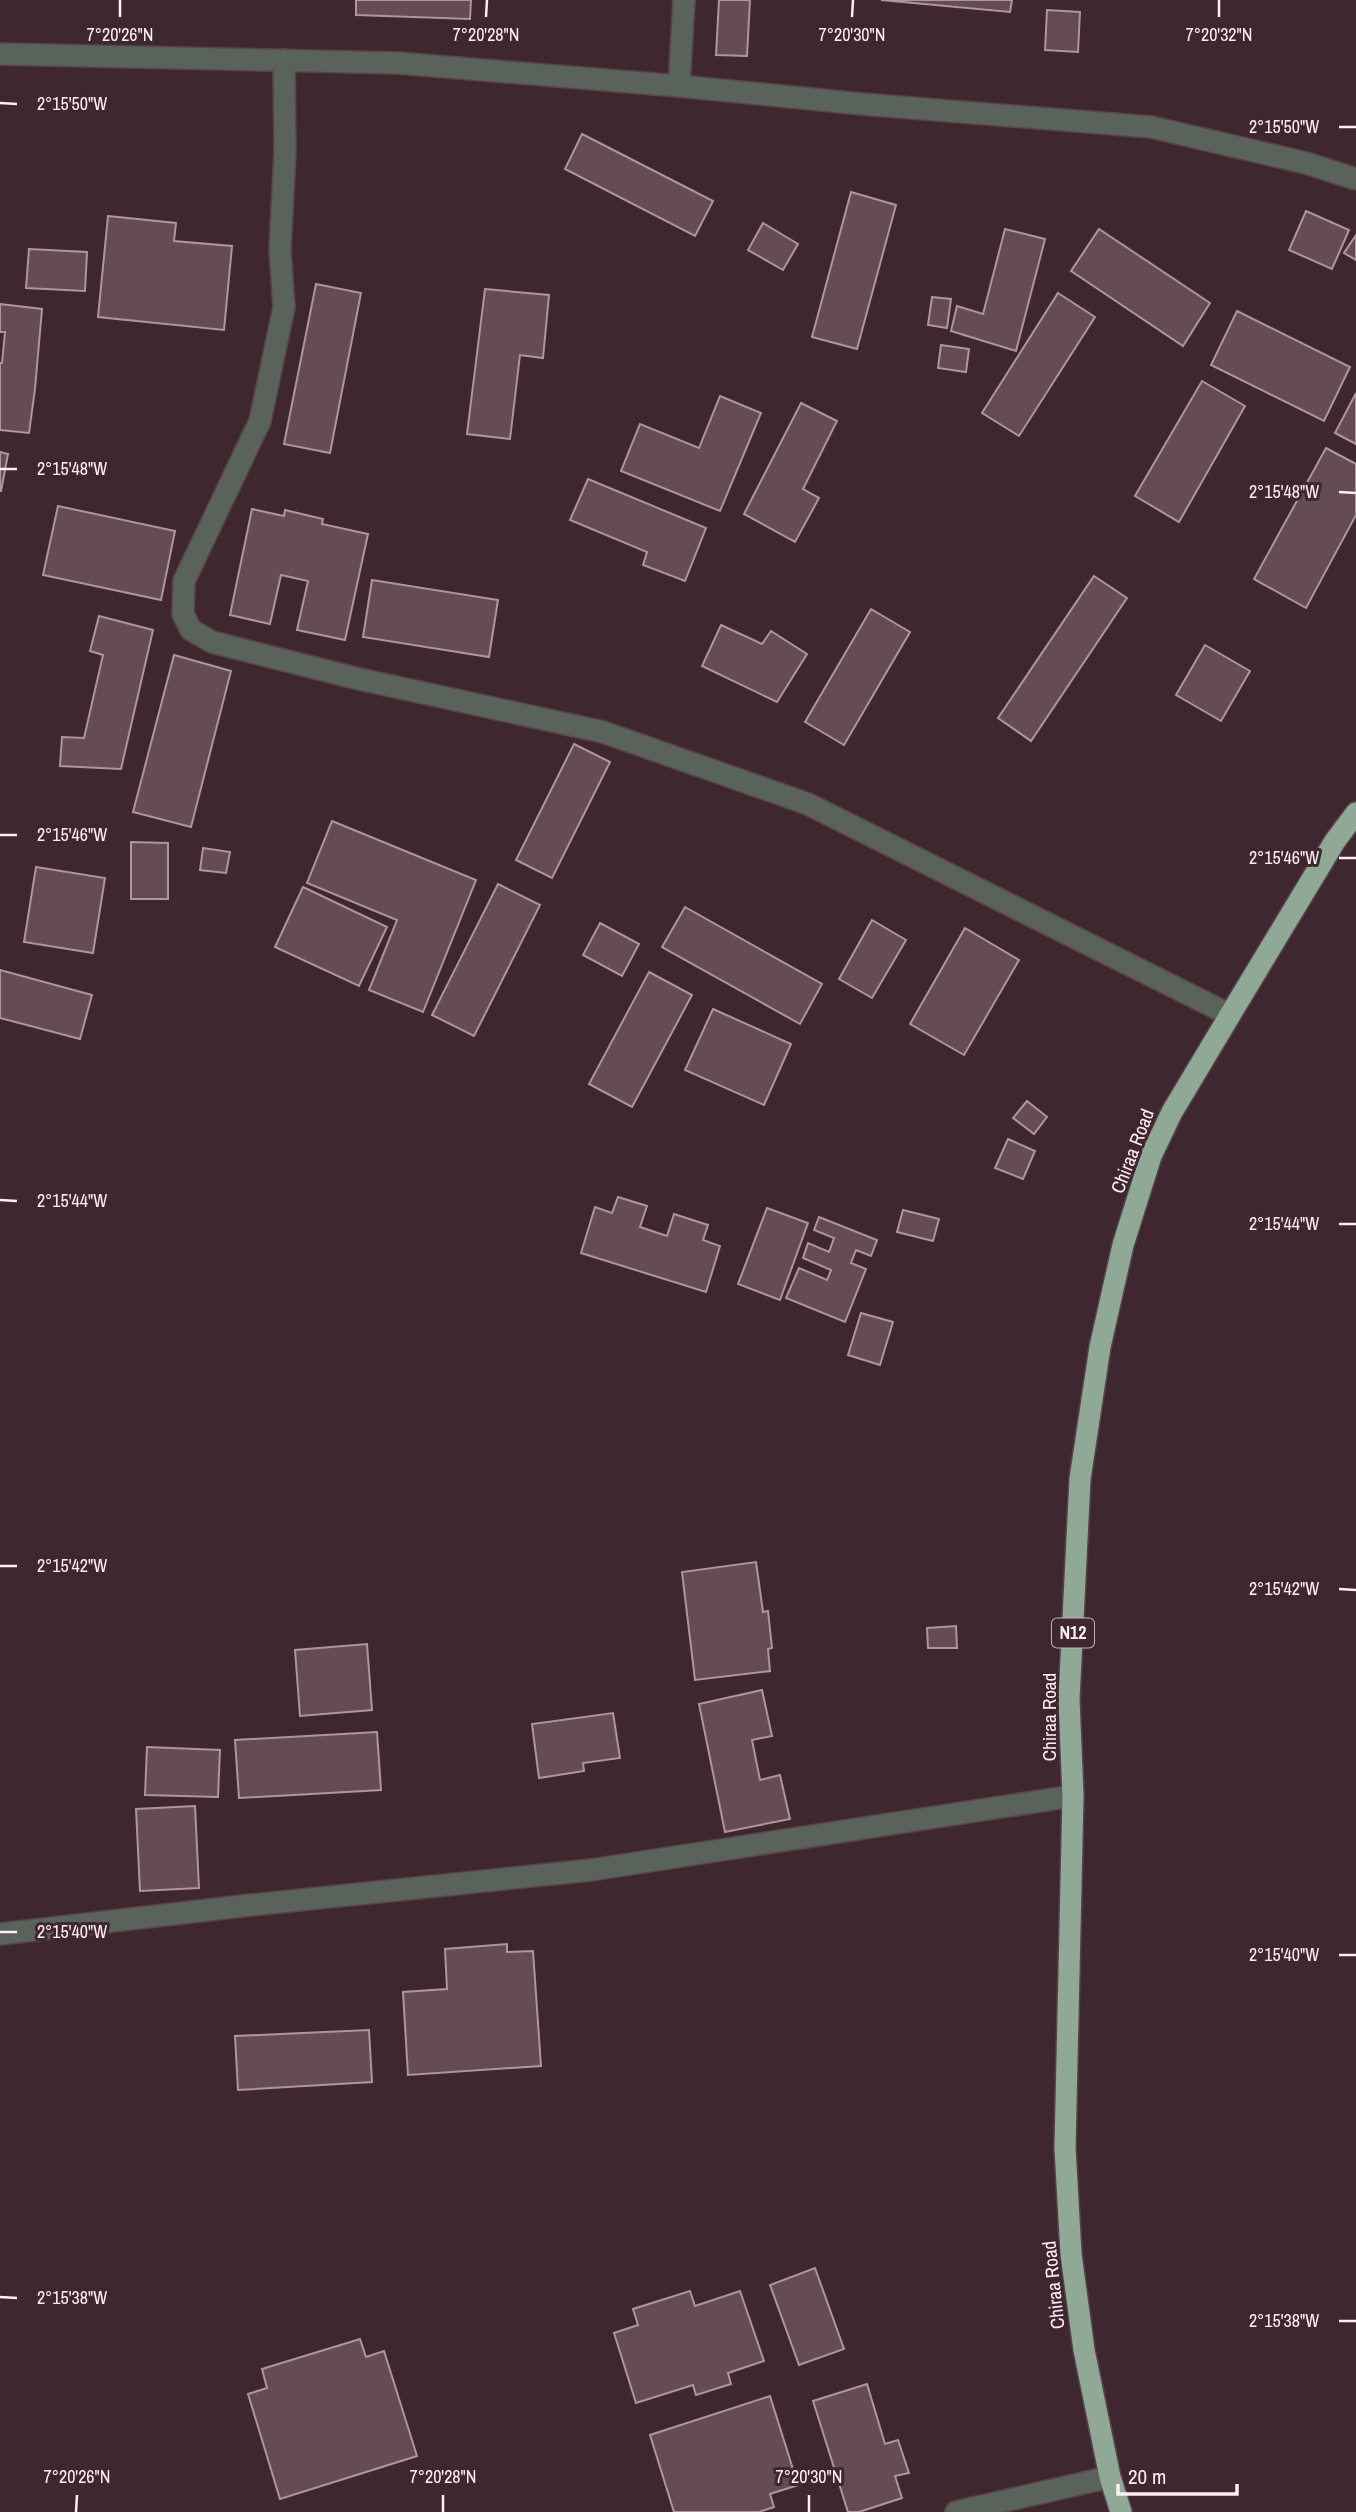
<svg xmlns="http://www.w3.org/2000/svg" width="1356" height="2512" font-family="'Archivo Narrow',sans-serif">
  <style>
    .building { fill: #654c54; stroke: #b1949c; stroke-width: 2 }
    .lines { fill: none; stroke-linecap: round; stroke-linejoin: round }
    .minor-casing { stroke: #59434a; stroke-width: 24 }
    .highway-casing { stroke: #59434a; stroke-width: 24 }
    .minor { stroke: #59625b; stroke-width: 21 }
    .highway { stroke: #90a896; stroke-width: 21 }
    .ticks { fill: none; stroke: #feeef2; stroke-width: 2.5 }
    .labels { text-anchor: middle; stroke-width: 6; stroke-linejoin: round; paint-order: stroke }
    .shield { fill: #3e272f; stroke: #c4b2b8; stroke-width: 2 }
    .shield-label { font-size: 18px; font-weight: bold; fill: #feeef2 }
    .street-label { font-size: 19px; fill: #feeef2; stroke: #3e272f }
    .ticks-label { font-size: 18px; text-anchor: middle; fill: #feeef2; stroke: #3e272f; stroke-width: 6; stroke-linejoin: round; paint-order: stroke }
  </style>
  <rect width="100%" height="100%" fill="#3e272f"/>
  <g class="building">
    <polygon points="356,0 471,0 470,19 356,15"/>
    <polygon points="719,0 750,0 747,56 716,55"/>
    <polygon points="881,0 1012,0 1010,12"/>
    <polygon points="1047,10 1080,12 1078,52 1045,50"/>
    <polygon points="582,134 713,201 695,236 565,169"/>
    <polygon points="851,192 896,205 857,349 812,337"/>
    <polygon points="1306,211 1349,230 1332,269 1289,250"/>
    <polygon points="108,216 176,223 174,241 232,246 224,330 98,317"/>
    <polygon points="763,223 798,244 783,270 748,250"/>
    <polygon points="1005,229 1045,239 1016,351 951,331 957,306 983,314"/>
    <polygon points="1099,229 1210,303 1183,346 1071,271"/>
    <polygon points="1356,235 1356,260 1344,253"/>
    <polygon points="29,249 87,252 85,291 26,288"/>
    <polygon points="316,284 361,293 330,453 284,444"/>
    <polygon points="485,289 549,295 543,358 520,355 510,439 467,434"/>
    <polygon points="1058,293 1095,317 1019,436 982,413"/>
    <polygon points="932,297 951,299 947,328 928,325"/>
    <polygon points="0,304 42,309 35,389 29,433 0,430 0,363 2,363 5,332 0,332"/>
    <polygon points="1237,311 1350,367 1324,421 1211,365"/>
    <polygon points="941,345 969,349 966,372 938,368"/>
    <polygon points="1202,381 1245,406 1179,522 1135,496"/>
    <polygon points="1356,393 1356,444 1335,433"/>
    <polygon points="720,396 761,413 720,511 621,471 640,424 699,448"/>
    <polygon points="801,403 837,421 803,489 819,498 795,542 744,514"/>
    <polygon points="1326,448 1356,464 1356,515 1306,608 1254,579"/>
    <polygon points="0,452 8,454 1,491 0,491"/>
    <polygon points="588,479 706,528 685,581 643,565 647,552 570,520"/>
    <polygon points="58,506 175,531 161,600 43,575"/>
    <polygon points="252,509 284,516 285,510 323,519 322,524 368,534 345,640 297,630 308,581 281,575 270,624 230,615"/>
    <polygon points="1094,576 1127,598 1031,741 998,718"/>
    <polygon points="372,580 498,600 489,657 363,637"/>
    <polygon points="871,609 910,632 844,745 805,722"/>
    <polygon points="99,616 153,630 121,769 60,766 62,737 84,738 103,655 90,651"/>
    <polygon points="721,625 762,644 771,631 807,654 777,702 702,666"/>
    <polygon points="1205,645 1250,671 1221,721 1176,695"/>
    <polygon points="174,655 231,671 191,827 133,812"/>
    <polygon points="574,744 610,762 552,878 516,860"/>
    <polygon points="332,821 476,880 423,1012 369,990 397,920 307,883"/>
    <polygon points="131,842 168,843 168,899 131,899"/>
    <polygon points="203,848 230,852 226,873 200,870"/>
    <polygon points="36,867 105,878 93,953 24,942"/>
    <polygon points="498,884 540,905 474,1036 432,1015"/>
    <polygon points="303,887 387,927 359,986 275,947"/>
    <polygon points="685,907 822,984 800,1024 662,947"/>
    <polygon points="872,920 906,940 872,998 839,979"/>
    <polygon points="600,923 639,944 622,976 583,955"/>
    <polygon points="965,928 1019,960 964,1055 910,1024"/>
    <polygon points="0,970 92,995 80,1039 0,1018"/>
    <polygon points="649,972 692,995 632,1107 589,1084"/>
    <polygon points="713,1009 791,1044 764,1105 685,1070"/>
    <polygon points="1027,1101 1047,1117 1034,1134 1013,1118"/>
    <polygon points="1008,1139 1035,1151 1023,1179 995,1168"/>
    <polygon points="618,1197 647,1206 640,1227 667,1236 674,1214 708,1225 703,1240 720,1246 706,1292 581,1253 595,1207 612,1213"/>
    <polygon points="767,1208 808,1223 780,1300 738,1284"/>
    <polygon points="903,1210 939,1219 933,1241 897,1232"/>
    <polygon points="819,1217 877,1240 871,1256 856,1250 851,1263 866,1269 845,1322 786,1298 799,1268 827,1280 831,1270 803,1258 808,1243 829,1252 834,1238 814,1230"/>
    <polygon points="861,1313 893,1322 880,1365 848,1355"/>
    <polygon points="756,1562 763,1612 768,1611 772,1648 768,1649 770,1671 695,1680 682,1572"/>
    <polygon points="956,1626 957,1648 928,1648 927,1628"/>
    <polygon points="367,1644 372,1710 300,1716 295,1650"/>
    <polygon points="762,1690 772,1736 752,1740 760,1780 780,1775 790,1819 725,1832 699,1704"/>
    <polygon points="613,1713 620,1758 583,1763 584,1771 539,1778 532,1724"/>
    <polygon points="377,1732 381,1790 239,1798 235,1740"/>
    <polygon points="147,1747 220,1750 218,1797 145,1795"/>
    <polygon points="195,1806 199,1888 140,1891 136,1809"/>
    <polygon points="507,1944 507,1952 533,1951 541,2066 408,2075 403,1992 447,1989 445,1949"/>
    <polygon points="369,2030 372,2082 238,2090 235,2036"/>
    <polygon points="815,2268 844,2349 799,2365 770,2285"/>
    <polygon points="690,2291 695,2306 740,2291 764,2361 728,2373 731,2384 696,2395 693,2385 636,2403 614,2333 638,2325 633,2309"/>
    <polygon points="360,2339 366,2357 384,2351 417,2456 280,2499 248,2394 267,2388 262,2369"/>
    <polygon points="867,2384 885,2444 898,2440 909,2473 895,2476 902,2498 859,2512 848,2512 813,2401"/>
    <polygon points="770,2396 798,2485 770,2494 774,2507 759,2512 674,2512 650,2435"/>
  </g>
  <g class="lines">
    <defs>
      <g id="minor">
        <polyline points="0,54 398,63 679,86 862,104 1151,127 1306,163 1356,179"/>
        <polyline points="284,60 285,152 280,250 284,307 260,421 184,581 183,614 191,630 212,642 359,679 603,732 808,804 1230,1015"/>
        <polyline points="679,86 684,0"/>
        <polyline points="0,1934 251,1905 591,1870 1073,1796"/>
        <polyline points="956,2512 1110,2477"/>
      </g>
      <polyline id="highway" points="1121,2512 1110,2477 1084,2350 1071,2254 1065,2148 1073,1796 1069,1699 1080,1479 1100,1347 1123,1245 1151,1156 1172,1112 1230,1015 1335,841 1356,813"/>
    </defs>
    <use href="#minor" class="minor-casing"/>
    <use href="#highway" class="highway-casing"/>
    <use href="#minor" class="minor"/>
    <use href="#highway" class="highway"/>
  </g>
  <path class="ticks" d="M120,17V0M486,17L487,0M852,17L853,0M1219,17V0M0,103L17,104M1339,127H1356M0,469H17M1339,492L1356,493M0,835H17M1339,858H1356M0,1200L17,1201M1339,1224H1356M0,1566H17M1339,1589L1356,1590M0,1932H17M1339,1955H1356M0,2297L17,2298M1339,2321H1356M76,2512L77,2495M443,2512V2495M809,2512V2495"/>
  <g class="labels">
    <rect class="shield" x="1052" y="1618.5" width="42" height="29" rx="5"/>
    <g class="shield-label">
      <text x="1073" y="1639">N12</text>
    </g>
    <g class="street-label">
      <text transform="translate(1132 1151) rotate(-69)" y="7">Chiraa Road</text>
      <text transform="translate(1049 1717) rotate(-90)" y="7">Chiraa Road</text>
      <text transform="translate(1053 2285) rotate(-96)" y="7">Chiraa Road</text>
    </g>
  </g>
  <g class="ticks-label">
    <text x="120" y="41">7°20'26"N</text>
    <text x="486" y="41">7°20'28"N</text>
    <text x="852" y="41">7°20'30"N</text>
    <text x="1219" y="41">7°20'32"N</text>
    <text x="72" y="110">2°15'50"W</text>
    <text x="1284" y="133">2°15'50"W</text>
    <text x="72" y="475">2°15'48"W</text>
    <text x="1284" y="498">2°15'48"W</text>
    <text x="72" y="841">2°15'46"W</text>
    <text x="1284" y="864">2°15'46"W</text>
    <text x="72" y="1207">2°15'44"W</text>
    <text x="1284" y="1230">2°15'44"W</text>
    <text x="72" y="1572">2°15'42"W</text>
    <text x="1284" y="1595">2°15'42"W</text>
    <text x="72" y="1938">2°15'40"W</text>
    <text x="1284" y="1961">2°15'40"W</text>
    <text x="72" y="2304">2°15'38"W</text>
    <text x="1284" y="2327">2°15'38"W</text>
    <text x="77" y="2483">7°20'26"N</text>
    <text x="443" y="2483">7°20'28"N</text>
    <text x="809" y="2483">7°20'30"N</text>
  </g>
  <path d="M1118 2484v10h119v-10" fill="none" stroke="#feeef2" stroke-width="3.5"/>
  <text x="1128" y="2484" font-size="21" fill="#feeef2" stroke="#3e272f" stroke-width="5" paint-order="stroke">20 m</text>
</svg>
